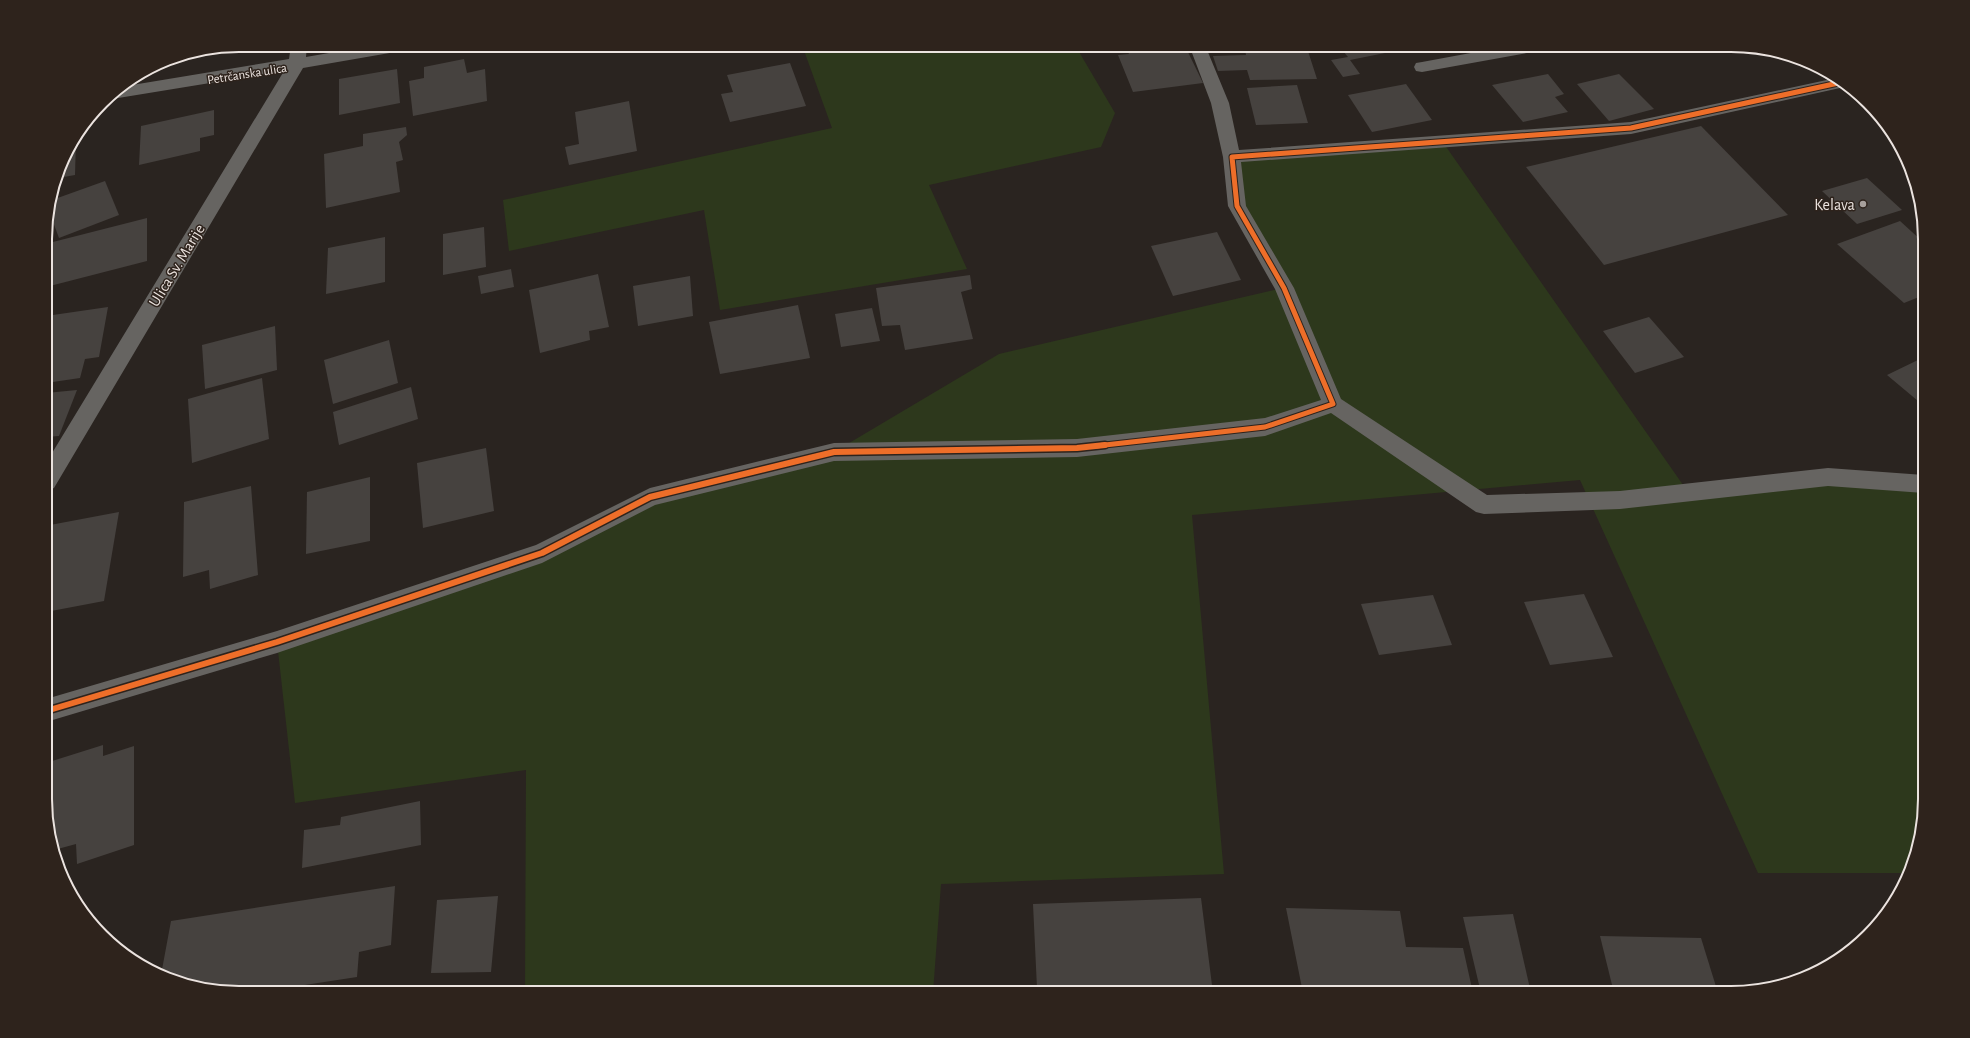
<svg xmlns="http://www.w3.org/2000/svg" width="1970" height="1038" font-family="'Alegreya Sans',sans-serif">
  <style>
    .green { fill: #2d381c }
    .building { fill: #46423f }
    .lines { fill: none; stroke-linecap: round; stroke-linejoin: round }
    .minor { fill: #666461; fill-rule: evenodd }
    .cycleway-far1-casing { stroke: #2e231c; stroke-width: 7 }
    .cycleway-casing { stroke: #2e231c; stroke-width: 9 }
    .cycleway-far1 { stroke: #ee6e29; stroke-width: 5 }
    .cycleway { stroke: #ee6e29; stroke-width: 6 }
    .poi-dot { fill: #a7a09c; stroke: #2e231c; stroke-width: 1.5 }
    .labels { text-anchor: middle; stroke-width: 3; stroke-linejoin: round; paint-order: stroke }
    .far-street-label { font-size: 13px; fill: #ebe3df; stroke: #2e231c }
    .poi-label { font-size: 16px; fill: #ebe3df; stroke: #2e231c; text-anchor: end }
    .street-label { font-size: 16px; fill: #ebe3df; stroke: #2e231c }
    .rim { fill: none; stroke: #ebe3df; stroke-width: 2 }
  </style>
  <rect width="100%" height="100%" fill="#2a2420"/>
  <g class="green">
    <polygon points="802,45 1075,45 1115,113 1101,147 929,185 967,269 720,310 704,210 509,251 503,200 832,128"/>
    <polygon points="1442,141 1688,492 1860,479 1924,490 1925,799 1908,873 1758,873 1580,480 1192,515 1224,874 941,884 933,993 525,993 526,770 295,803 277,642 542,553 645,499 834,452 999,354 1283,288 1237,206 1232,157"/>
  </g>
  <g class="building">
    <polygon points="239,45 247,46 182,59 182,56"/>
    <polygon points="1140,45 1163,45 1166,50 1186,48 1203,83 1133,92 1118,55 1129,54 1125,47"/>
    <polygon points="1244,45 1306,45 1317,79 1250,80 1247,70 1218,71 1213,56 1246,55"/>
    <polygon points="1338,45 1384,45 1390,52 1350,60 1360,74 1343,77 1331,60 1348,57"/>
    <polygon points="1438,45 1472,45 1472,46 1443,51"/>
    <polygon points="464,59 467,73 485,69 487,101 413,116 409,81 424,78 424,67"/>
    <polygon points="790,63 806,106 730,122 721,94 733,92 727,75"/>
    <polygon points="397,69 400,103 339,115 339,79"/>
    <polygon points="1548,74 1564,94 1555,97 1568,112 1523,122 1492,85"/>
    <polygon points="1619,74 1654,109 1609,121 1577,84"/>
    <polygon points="1406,84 1432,120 1372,132 1348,95"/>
    <polygon points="1297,85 1308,123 1256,125 1247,88"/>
    <polygon points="629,101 637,151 569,165 565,147 579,144 575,112"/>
    <polygon points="214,110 214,135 200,138 200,151 139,165 141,126"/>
    <polygon points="1701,126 1788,215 1604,265 1526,167"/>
    <polygon points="406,127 407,135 399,142 403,160 396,162 400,192 326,208 324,154 363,146 363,134"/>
    <polygon points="76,139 75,175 58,178 65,153"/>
    <polygon points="1867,178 1902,210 1857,224 1822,191"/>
    <polygon points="105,181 119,215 59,238 49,211 52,200"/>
    <polygon points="147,218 147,261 46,287 45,244"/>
    <polygon points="1900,221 1923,242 1924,295 1904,303 1837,244"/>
    <polygon points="484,227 486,267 443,275 443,234"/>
    <polygon points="1217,232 1241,280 1173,296 1151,246"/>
    <polygon points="385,237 385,282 326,294 328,248"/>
    <polygon points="511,269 514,287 481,294 478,276"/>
    <polygon points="598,274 609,327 589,331 590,340 540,353 529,290"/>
    <polygon points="970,275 972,289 961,292 973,339 905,350 900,325 882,326 876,288"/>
    <polygon points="690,276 693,316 638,326 633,286"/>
    <polygon points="798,305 810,358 720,374 709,322"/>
    <polygon points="108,307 99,357 85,359 80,378 46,383 46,316"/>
    <polygon points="872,308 880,341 841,347 835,314"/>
    <polygon points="1649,317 1684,357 1635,373 1603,331"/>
    <polygon points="275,326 277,370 205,389 202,345"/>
    <polygon points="389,340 398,383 333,404 324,360"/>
    <polygon points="1920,359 1924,362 1924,406 1887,375"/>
    <polygon points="262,378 269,439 192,463 188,399"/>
    <polygon points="411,387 418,419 339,445 333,412"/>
    <polygon points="77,390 59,436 46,437 46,393"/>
    <polygon points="486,448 494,511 423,528 417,463"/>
    <polygon points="370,477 370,541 306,554 307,492"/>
    <polygon points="251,486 258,575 210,589 209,570 183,577 184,502"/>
    <polygon points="119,512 104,601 46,612 46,542 50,525"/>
    <polygon points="1584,594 1613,657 1550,665 1524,602"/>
    <polygon points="1433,595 1452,645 1379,655 1361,604"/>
    <polygon points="103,745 103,756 134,746 134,845 77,864 76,844 54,850 50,839 51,822 47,823 49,762"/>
    <polygon points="420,801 421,845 302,868 304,830 340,825 341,817"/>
    <polygon points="395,886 391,945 359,952 357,977 253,993 239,993 161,975 171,921"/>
    <polygon points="498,896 491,972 431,973 437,900"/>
    <polygon points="1201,898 1213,993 1090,993 1089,986 1037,988 1033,904"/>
    <polygon points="1286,908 1400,911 1406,947 1463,948 1473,993 1303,993"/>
    <polygon points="1513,914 1531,993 1481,993 1463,917"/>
    <polygon points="1600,936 1701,938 1718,993 1614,993"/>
  </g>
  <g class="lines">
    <g class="minor">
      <polygon points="291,45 307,45 306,57 375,45 415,45 413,49 407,50 303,68 54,488 46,491 46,463 284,71 106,100 111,93 120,87 289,59"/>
      <polygon points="1189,45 1205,45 1229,103 1239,150 1631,122 1836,78 1849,86 1631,134 1241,162 1246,206 1294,288 1341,399 1487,495 1620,491 1828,468 1924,475 1924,493 1828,486 1620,509 1484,514 1476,512 1331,413 1265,436 1077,457 834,461 655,505 542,563 277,653 46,722 46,699 277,631 536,545 650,488 834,443 1077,439 1265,418 1321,400 1275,289 1228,206 1223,157 1211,103"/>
      <polygon points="1514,45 1552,45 1550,49 1544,50 1422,72 1416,71 1414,67 1416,63 1422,62"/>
    </g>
    <defs>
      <polyline id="cycleway-far1" points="1096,446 1265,427 1333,404 1284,288 1237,206 1232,157 1631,128 1843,82"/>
      <polyline id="cycleway" points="46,711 277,642 542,553 650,497 834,452 1077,448 1105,445"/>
    </defs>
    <use href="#cycleway-far1" class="cycleway-far1-casing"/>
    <use href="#cycleway" class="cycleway-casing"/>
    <use href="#cycleway-far1" class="cycleway-far1"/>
    <use href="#cycleway" class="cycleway"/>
  </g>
  <circle class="poi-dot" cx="1863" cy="204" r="4"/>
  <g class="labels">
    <g class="far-street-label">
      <text transform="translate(247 73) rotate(-9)" y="5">Petrčanska ulica</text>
    </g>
    <g class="poi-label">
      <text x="1855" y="210">Kelava</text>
    </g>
    <g class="street-label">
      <text transform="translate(176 265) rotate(-59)" y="6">Ulica Sv. Marije</text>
    </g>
  </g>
  <path d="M0 0H1970V1038H0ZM239 52H1731A187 187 0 0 1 1918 239V799A187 187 0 0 1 1731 986H239A187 187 0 0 1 52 799V239A187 187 0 0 1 239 52Z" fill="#2e231c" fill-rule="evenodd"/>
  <path class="rim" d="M239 52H1731A187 187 0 0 1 1918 239V799A187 187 0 0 1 1731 986H239A187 187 0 0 1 52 799V239A187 187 0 0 1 239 52Z"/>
</svg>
